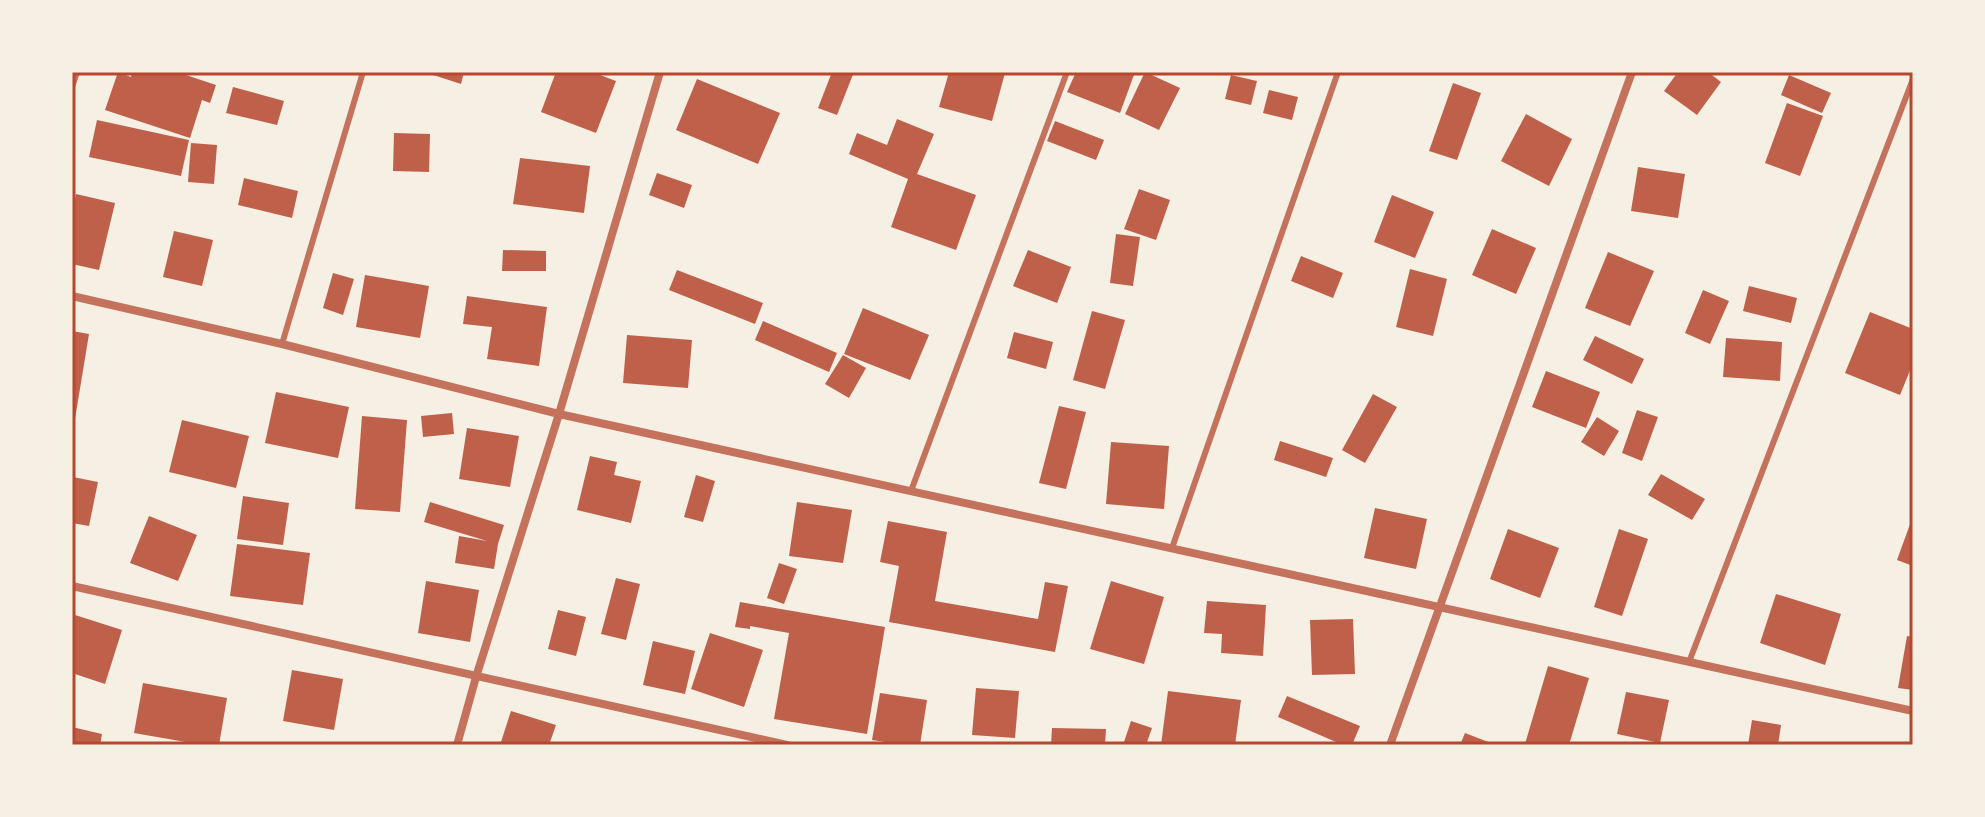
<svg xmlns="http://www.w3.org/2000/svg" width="1985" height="817" font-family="'PT Sans',sans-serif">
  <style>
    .building { fill: #bf614a }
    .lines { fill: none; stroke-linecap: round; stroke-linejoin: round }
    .service { stroke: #c5725c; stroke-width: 6 }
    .minor { stroke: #c5725c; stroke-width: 8 }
    .neatline { fill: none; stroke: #b5482f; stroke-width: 3 }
  </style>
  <rect width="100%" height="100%" fill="#f6efe4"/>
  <g class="building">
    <polygon points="118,72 131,77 132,72 177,72 216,85 210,103 202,100 190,138 105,110"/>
    <polygon points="424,72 464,72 461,84"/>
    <polygon points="556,72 592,72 616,81 596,133 541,112"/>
    <polygon points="832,72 854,72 837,115 818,108"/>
    <polygon points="949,72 1005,73 992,121 939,107"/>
    <polygon points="1076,72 1135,72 1120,113 1067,92"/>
    <polygon points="1145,72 1180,88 1159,130 1125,114"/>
    <polygon points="1678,72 1708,72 1721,82 1697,115 1664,91"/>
    <polygon points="1231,75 1257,81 1251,105 1225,99"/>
    <polygon points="1789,75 1831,93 1822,113 1781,95"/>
    <polygon points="697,79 780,113 758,164 676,130"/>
    <polygon points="1453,83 1481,93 1457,160 1429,151"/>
    <polygon points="233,87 284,101 277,125 226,113"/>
    <polygon points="1269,90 1298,97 1292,120 1263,113"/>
    <polygon points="1787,103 1823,116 1800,176 1765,163"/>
    <polygon points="1526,114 1572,139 1549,186 1501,161"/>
    <polygon points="897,119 934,134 917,174 976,195 956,250 891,227 908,179 849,154 857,133 887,145"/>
    <polygon points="97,120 189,140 181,176 89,157"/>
    <polygon points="1055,121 1104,140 1096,160 1047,141"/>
    <polygon points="394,133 430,134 429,172 393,171"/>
    <polygon points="191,143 217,145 214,184 188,182"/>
    <polygon points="520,158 590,166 584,213 513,204"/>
    <polygon points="1638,167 1685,174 1678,218 1631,211"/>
    <polygon points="657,173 692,185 684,208 649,195"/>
    <polygon points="244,178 298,191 292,218 238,205"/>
    <polygon points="1139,189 1170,200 1156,240 1124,229"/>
    <polygon points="76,194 115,203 99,270 72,264 72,213"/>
    <polygon points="1392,195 1434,212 1415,258 1374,242"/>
    <polygon points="1492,229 1536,248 1516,294 1472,275"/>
    <polygon points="174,231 213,240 202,286 163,277"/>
    <polygon points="1116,234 1140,237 1133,286 1110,283"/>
    <polygon points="503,250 546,251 546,271 502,271"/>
    <polygon points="1028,250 1071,267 1057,303 1013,286"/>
    <polygon points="1608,252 1654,271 1630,326 1585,308"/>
    <polygon points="1301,256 1343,273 1333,298 1291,281"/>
    <polygon points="1410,269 1447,279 1433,336 1396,327"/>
    <polygon points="677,270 763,303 755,324 669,290"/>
    <polygon points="333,273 354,279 343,315 323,308"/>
    <polygon points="365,275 429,286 420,338 356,327"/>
    <polygon points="1749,286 1797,298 1791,323 1743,311"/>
    <polygon points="1703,290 1729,301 1710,344 1685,333"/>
    <polygon points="467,296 547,307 539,366 487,359 492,327 463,324"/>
    <polygon points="863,308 929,335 910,380 844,354"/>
    <polygon points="1092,311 1125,320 1105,389 1073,380"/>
    <polygon points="1870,312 1913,329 1913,363 1900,395 1845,373"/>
    <polygon points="763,321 837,353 829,372 755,340"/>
    <polygon points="72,331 89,334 74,425 72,425"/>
    <polygon points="1014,332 1053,342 1046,369 1007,358"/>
    <polygon points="627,335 692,340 688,388 623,383"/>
    <polygon points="1595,336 1644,359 1632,384 1583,360"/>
    <polygon points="1726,338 1782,342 1780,381 1723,377"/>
    <polygon points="843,355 866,368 849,398 825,384"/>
    <polygon points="1546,371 1600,392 1586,428 1532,407"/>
    <polygon points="276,392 349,407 338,458 265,443"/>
    <polygon points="1373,394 1397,407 1365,463 1342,450"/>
    <polygon points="1059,406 1086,412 1066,489 1039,483"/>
    <polygon points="1637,410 1658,417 1642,461 1622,453"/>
    <polygon points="452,413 454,434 423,437 421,416"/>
    <polygon points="362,416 407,420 400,512 355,509"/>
    <polygon points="1597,417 1619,431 1604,456 1581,442"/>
    <polygon points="182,420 249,436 236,488 169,472"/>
    <polygon points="467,428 519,436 510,487 459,479"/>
    <polygon points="1280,441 1333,458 1326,477 1274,460"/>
    <polygon points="1111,442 1169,446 1164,509 1106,504"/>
    <polygon points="590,456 617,462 614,475 641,481 631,523 577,510"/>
    <polygon points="1661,474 1705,499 1692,520 1648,495"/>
    <polygon points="696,475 715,481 703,522 684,517"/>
    <polygon points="73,477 98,482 89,526 72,523"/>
    <polygon points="243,496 289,503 283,545 237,539"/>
    <polygon points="430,502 504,525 498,544 494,569 455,563 459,536 487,541 424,522"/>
    <polygon points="797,502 852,510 843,563 789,556"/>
    <polygon points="1375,508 1427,519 1416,569 1364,558"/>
    <polygon points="149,516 197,535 178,581 130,563"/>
    <polygon points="1913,516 1913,566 1897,560"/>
    <polygon points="888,521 947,532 935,601 1038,619 1045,582 1068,586 1055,652 889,622 899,566 880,562"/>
    <polygon points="1508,529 1559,548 1540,598 1490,579"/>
    <polygon points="1619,529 1648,539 1622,616 1594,607"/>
    <polygon points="237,544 310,553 303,605 230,596"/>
    <polygon points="779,563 797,569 784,604 767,598"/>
    <polygon points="616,578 640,584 626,640 601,634"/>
    <polygon points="426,581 479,590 470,642 418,633"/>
    <polygon points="1111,581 1164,597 1144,664 1090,649"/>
    <polygon points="1776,594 1841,614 1825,665 1760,643"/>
    <polygon points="1207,601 1266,605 1263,656 1221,653 1222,634 1204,633"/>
    <polygon points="740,602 885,627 867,734 774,719 789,633 750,626 750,629 735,627"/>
    <polygon points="558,610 586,617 576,656 548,649"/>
    <polygon points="72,614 122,630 105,684 72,673"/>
    <polygon points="1353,619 1355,674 1312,675 1310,620"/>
    <polygon points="710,633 763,650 744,707 691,689"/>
    <polygon points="1907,636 1913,637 1913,690 1898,688"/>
    <polygon points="653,641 695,651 685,694 643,685"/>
    <polygon points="1548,666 1589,678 1569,745 1525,744"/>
    <polygon points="292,670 343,679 334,730 283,721"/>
    <polygon points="143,683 227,698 219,745 203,745 134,733"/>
    <polygon points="976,688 1019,691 1015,738 972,735"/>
    <polygon points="1168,691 1241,700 1235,745 1161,745"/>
    <polygon points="1626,692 1669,700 1660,743 1617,734"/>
    <polygon points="880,693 927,700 920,745 905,745 872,740"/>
    <polygon points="1287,696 1360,726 1352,745 1343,745 1278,717"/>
    <polygon points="511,711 556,725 549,745 500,745"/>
    <polygon points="1752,720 1781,725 1778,745 1748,745"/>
    <polygon points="1131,721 1152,728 1146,745 1123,745"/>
    <polygon points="72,727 102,734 100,745 72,745"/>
    <polygon points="1052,728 1106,729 1105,745 1051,745"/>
    <polygon points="1465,733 1496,745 1460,745"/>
  </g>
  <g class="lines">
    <g class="service">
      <polyline points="72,87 77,72"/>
      <polyline points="282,344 363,72"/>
      <polyline points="911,491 1067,72"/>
      <polyline points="1172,548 1338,72"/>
      <polyline points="1689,662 1913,79"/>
    </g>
    <g class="minor">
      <polyline points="72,296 282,344 559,414 1913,711"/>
      <polyline points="72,586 787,745"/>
      <polyline points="457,745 476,677 559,414 660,72"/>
      <polyline points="1390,745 1632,72"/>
    </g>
  </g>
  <rect width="1985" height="817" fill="none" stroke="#f6efe4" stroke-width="148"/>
  <rect x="74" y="74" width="1837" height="669" class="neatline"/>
</svg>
